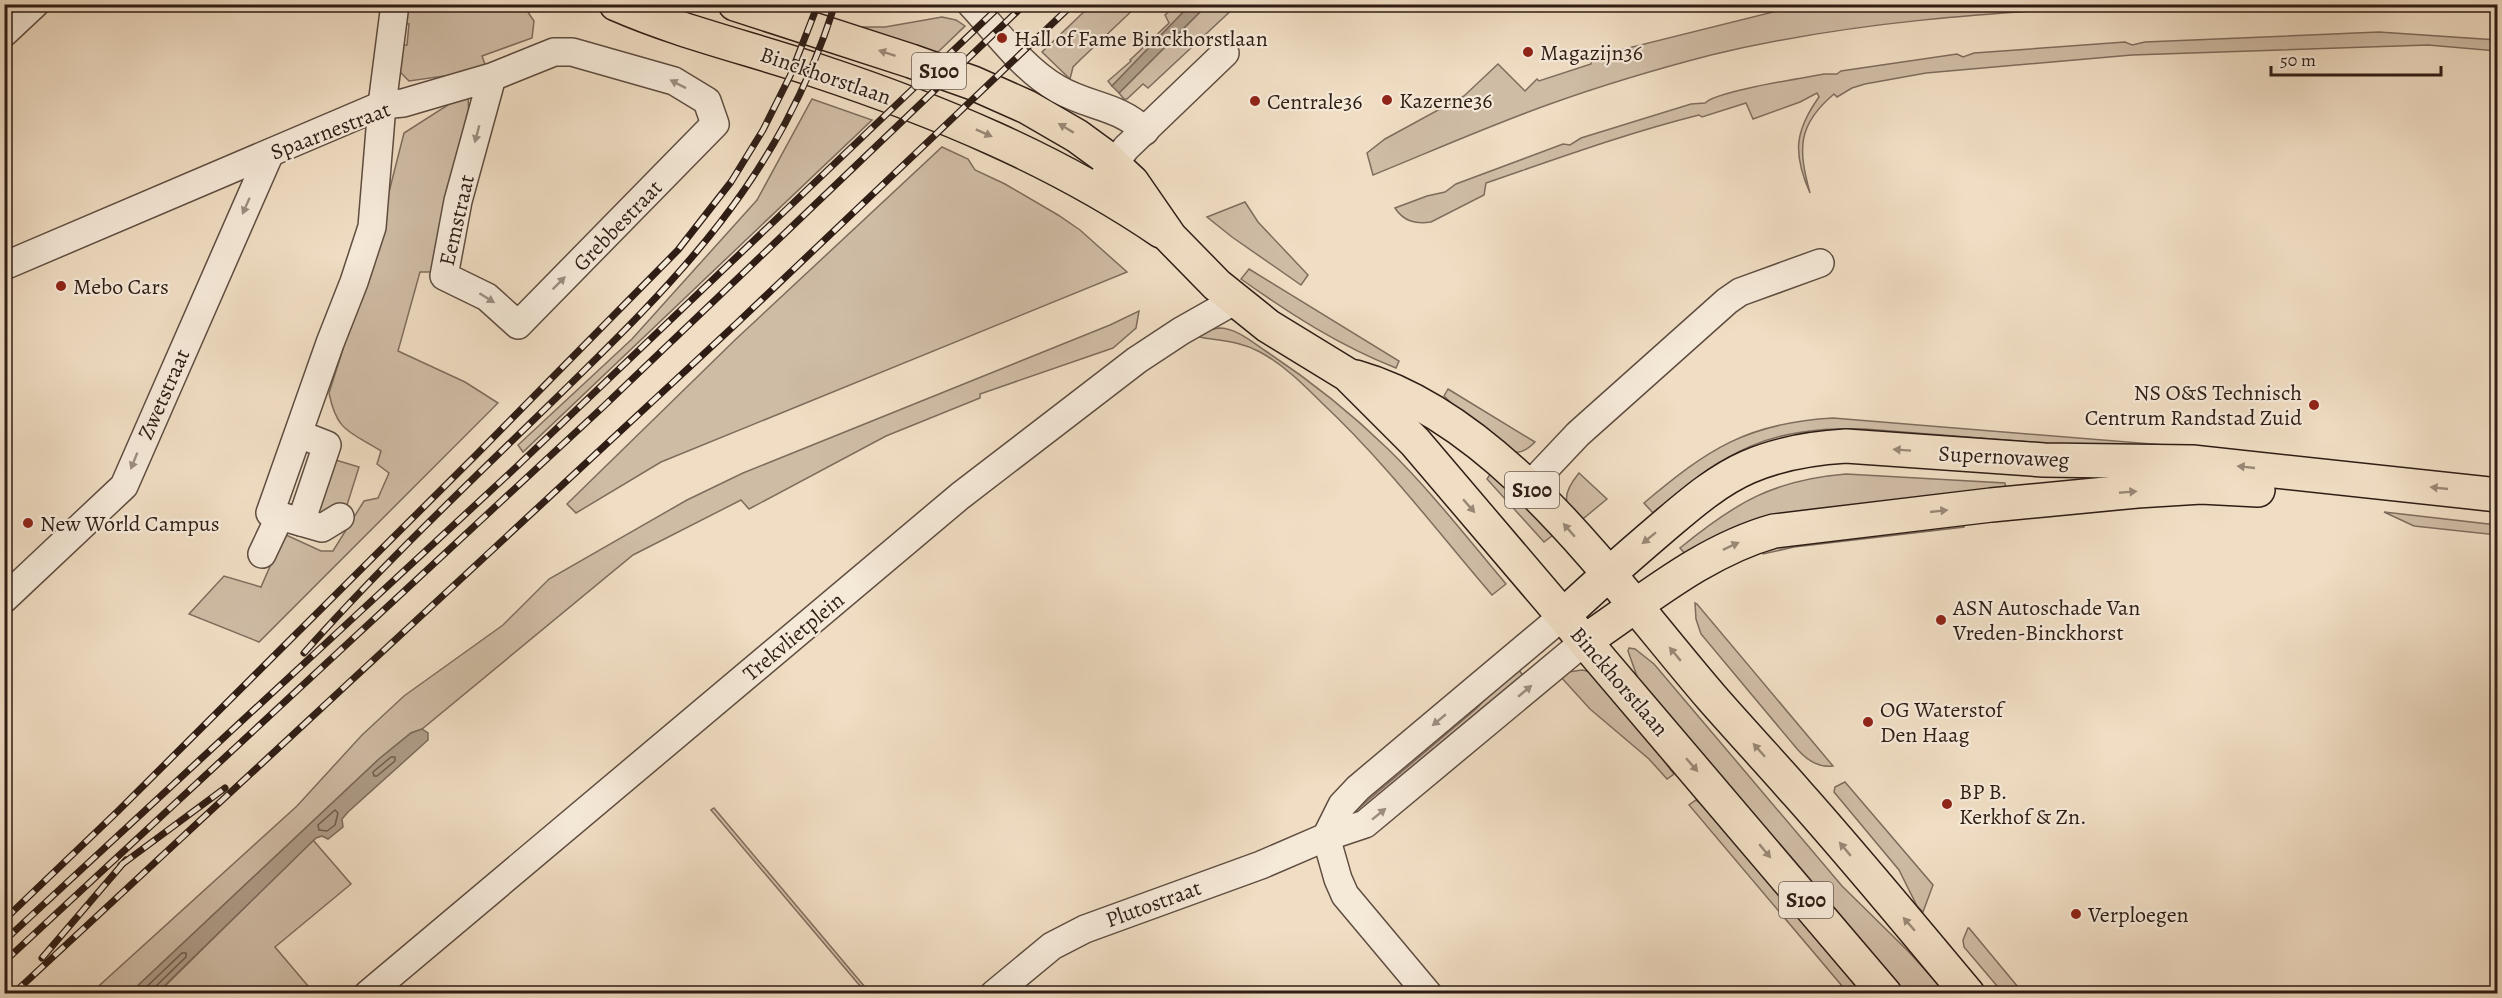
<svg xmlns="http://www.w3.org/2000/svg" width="2502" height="998" font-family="Alegreya,serif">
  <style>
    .green { fill: #cfbca5; stroke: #7f6c5d; stroke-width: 1.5 }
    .water { fill: #ae9c88; stroke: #7b695a; stroke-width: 1.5 }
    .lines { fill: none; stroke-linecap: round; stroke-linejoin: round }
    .shore { stroke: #6e5c4e; stroke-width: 1.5 }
    .minor-casing { stroke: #5f4d40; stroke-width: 30 }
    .major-casing { stroke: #2f1d15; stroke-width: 36 }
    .minor { stroke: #f5e9d8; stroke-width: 27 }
    .major { stroke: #f0ddc3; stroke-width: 33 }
    .tram { stroke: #2f1d15; stroke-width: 1.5 }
    .rail-casing { stroke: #2f1d15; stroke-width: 7 }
    .rail { stroke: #f5e9d8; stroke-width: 4.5; stroke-dasharray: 14; stroke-linecap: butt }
    .oneway { fill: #998775 }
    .oneway2 { fill: #9c8d80 }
    .poi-dot { fill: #8f2418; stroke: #f5e9d8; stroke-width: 2 }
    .labels { text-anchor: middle; stroke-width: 4.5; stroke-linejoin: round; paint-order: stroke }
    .shield { fill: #f5e9d8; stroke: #6a5a50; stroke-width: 1.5 }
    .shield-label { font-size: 21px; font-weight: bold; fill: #2f1d15 }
    .poi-label { font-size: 22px; fill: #2f1d15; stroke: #f5e9d8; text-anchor: start }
    .street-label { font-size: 22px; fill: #2f1d15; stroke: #f5e9d8 }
  </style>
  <rect width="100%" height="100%" fill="#f0ddc3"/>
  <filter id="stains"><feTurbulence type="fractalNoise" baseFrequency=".00333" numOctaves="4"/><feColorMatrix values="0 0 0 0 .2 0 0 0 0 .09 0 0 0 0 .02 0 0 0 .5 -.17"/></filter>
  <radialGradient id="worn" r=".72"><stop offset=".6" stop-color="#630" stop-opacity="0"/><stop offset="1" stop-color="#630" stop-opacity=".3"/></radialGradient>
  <g class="green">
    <polygon points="1092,4 1138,5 1080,60 1073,67 1070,79 1042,52"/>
    <path d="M1818,4L2140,5C1996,12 1852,21 1711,55C1657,69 1603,85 1550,104C1491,125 1432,151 1373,175L1367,153L1385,139L1464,96L1498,64L1525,91L1537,79L1539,81L1591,64L1592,57L1781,10Z"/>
    <polygon points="400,5 523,5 534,21 532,38 482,56 487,70 409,81 399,71 397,45 407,45 409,24 399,23"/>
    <polygon points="849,5 937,4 938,7 883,11 848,6"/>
    <polygon points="1176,5 1190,5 1112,86 1108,81 1131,61 1130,60 1169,23 1165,15"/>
    <polygon points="1207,5 1237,5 1148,88 1143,84 1127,99 1124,99 1119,93"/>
    <polygon points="942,17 956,20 965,26 937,53 859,27 885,27"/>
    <path d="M2379,32L2497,40V51L2428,45L2132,55L1926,73L1865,84L1852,88L1837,97L1834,94C1797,125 1798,149 1810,193C1793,154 1794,132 1819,97L1817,93L1800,102L1753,119L1746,103L1702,117L1699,115C1627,133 1556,159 1486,183L1484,195L1431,222C1416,224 1404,222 1395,208L1427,196L1445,192L1456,184L1563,144L1570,145L1581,138L1691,104L1705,103C1716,91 1803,78 1824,74H1837L1841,71L1957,54L1963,57L1974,53L2125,42L2132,45L2145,42Z"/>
    <path d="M468,92L469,125L433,272H420L398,351L465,382L498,403L259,642L189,614L224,576L261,587L284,534L321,551H333L364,501L378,498L389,473L377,464L381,451C349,431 337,432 329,393L373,255L404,133Z"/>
    <polygon points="812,99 872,120 523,452 518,445 632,339 757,200"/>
    <polygon points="942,147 968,159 975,170 1005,184 1058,215 1080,230 1127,272 661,462 576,513 567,504 736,339"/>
    <polygon points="1245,202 1258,222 1308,275 1301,285 1232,237 1207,217"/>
    <path d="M1249,269L1399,361L1396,368C1340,346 1290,314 1241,279Z"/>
    <polygon points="1139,311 1136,328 1113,348 980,394 980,398 886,436 749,509 741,500 633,555 422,729 411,733 379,759 130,993 90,994 297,806 362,735 404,696 503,625 549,579 687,500 743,473 1110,325"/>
    <path d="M1219,328C1237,328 1253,343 1267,352C1311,381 1351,413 1388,449C1431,491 1468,539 1506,584L1492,595C1437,531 1385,462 1323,404C1304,385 1284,365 1260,352C1240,341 1220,341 1199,337L1198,335L1208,330Z"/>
    <path d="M1448,389L1535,442C1528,449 1520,455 1510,451C1488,444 1461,412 1444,396Z"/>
    <path d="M1833,418L2238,451L2498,479L1865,429C1767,426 1726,451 1653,513L1644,503C1708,449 1747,423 1833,418Z"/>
    <polygon points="329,458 359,467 342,521 312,512"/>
    <polygon points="1493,470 1557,532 1544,542 1487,479"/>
    <path d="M1579,473L1607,499L1578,523C1563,502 1562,494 1579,473Z"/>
    <path d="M1846,474L2005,483L2006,490L1687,556L1680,548C1735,503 1773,480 1846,474Z"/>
    <polygon points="2384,512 2497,525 2497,535 2414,526"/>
    <polygon points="1963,517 1964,527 1794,547 1763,554 1760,547"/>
    <path d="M1695,603L1697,604L1833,766C1819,768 1808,761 1798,750L1701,634L1696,619Z"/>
    <polygon points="1629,648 1635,649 1654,664 1842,886 1908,951 1946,993 1907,993 1891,981 1638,679 1628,651"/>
    <polygon points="1516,666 1524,677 1344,828 1340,824 1477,708"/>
    <path d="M1582,670C1613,674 1653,749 1674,774L1667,779L1649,759L1590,709L1560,676L1568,672Z"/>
    <polygon points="1845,782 1933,885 1923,912 1917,906 1899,870 1834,792 1835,787"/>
    <polygon points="1696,800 1736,835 1871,993 1848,993 1689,805"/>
    <polygon points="714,808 870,993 871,993 866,993 711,810"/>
    <polygon points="313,840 351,884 275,947 314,993 157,994"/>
    <polygon points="1968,928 1969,928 2023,993 2003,993 1964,947 1963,940"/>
  </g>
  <g class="water">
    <polygon points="1190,5 1207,5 1119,93 1112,86"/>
    <polygon points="422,729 428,733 428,740 348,812 342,819 343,827 328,839 322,836 316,838 157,993 130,993 379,759 411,733"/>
  </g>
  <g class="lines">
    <g class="shore">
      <polygon points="391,757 395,757 395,761 377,776 374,776 373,772"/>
      <polygon points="335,810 338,813 335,825 327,831 319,830 318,825"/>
      <polyline points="139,994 182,953 186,953 186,957 155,987 153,994"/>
    </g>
    <defs>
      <g id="minor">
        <path d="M971,4C998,33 1023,69 1058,89C1089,107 1118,105 1145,131"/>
        <polyline points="4,33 35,4"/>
        <polyline points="1102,180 1126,148 1225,53"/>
        <polyline points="4,266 382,105 403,103 492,77 554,52 572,52 674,81 707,101 715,124 518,325 487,297 444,276 458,201 492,77"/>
        <polyline points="299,434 327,445 301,522 270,513 330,343 354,282 372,227 382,105 395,4"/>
        <polyline points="1528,487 1578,434 1727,301 1740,292 1820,263"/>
        <polyline points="301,522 322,528 340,517"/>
        <polyline points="262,554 280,516"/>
        <polyline points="4,599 124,486 270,153"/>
        <polyline points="1326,837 1342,805 1358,788 1564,615"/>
        <polyline points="1326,837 1338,879 1345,895 1428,994"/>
        <polyline points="368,994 960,496 1137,360 1181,331 1234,301"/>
        <polyline points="994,994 1052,946 1085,929 1261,865 1326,837 1365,824 1585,641"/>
      </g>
      <g id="major">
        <path d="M616,4C680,32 749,48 815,70C936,110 1055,159 1161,231"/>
        <polyline points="735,4 911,61 973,83 1027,107 1077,136 1103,155 1132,182 1170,237 1217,285 1268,326 1348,375 1415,442 1885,994"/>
        <path d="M1356,377C1503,419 1616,587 1712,698C1740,730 1769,761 1797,793C1855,858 1911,926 1968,994"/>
        <path d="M1564,615C1596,585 1629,556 1663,527C1689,505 1716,481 1748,467C1780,453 1812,448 1846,446L2044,460L2192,462L2498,495"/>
        <path d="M1585,641C1646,600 1703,551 1774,531L1991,505L2137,491L2201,487L2258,490"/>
      </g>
    </defs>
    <use href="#minor" class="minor-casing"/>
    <use href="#major" class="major-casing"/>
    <use href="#minor" class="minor"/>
    <use href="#major" class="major"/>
    <polyline class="tram" points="4,20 22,4"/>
    <defs>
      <g id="rail">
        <path d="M304,653C382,565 468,484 552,402C679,278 780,179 835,4"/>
        <polyline points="121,865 225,788"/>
        <polyline points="4,920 118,811 476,455 678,250 731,182 763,130 790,76 818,4"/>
        <polyline points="4,941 512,471 1002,4"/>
        <polyline points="42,958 126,860"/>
        <polyline points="4,962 604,406 1025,4"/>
        <polyline points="13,994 736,324 1073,4"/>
      </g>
    </defs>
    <use href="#rail" class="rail-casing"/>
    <use href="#rail" class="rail"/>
  </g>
  <defs><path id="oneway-solid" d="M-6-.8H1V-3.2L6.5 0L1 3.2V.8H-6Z" transform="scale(1.5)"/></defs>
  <g class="oneway">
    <use href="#oneway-solid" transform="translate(887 53) rotate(-162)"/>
    <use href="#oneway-solid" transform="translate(1066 128) rotate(-149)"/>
    <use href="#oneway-solid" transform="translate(984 133) rotate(24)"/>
    <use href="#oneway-solid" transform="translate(1902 450) rotate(-176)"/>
    <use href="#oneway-solid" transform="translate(2246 467) rotate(-174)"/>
    <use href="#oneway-solid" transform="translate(2439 488) rotate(-174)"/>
    <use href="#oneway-solid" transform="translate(2128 492) rotate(-5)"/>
    <use href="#oneway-solid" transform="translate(1469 506) rotate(49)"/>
    <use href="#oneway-solid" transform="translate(1939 511) rotate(-6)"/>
    <use href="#oneway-solid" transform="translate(1569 530) rotate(-131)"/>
    <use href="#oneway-solid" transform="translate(1649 538) rotate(141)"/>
    <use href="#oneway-solid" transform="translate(1731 546) rotate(-25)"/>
    <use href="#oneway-solid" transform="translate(1675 654) rotate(-130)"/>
    <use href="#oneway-solid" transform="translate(1759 750) rotate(-132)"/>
    <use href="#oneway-solid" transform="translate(1692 765) rotate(49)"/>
    <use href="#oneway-solid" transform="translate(1845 849) rotate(-130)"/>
    <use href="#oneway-solid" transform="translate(1765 851) rotate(50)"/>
    <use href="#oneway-solid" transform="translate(1909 924) rotate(-131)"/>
  </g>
  <g class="oneway2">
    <use href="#oneway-solid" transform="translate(678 84) rotate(-153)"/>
    <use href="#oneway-solid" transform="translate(477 134) rotate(105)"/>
    <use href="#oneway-solid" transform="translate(246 206) rotate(114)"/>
    <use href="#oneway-solid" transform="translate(559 283) rotate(-45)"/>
    <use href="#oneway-solid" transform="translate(487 298) rotate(32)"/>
    <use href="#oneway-solid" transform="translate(134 461) rotate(112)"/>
    <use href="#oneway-solid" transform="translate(1525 691) rotate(-40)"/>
    <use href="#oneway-solid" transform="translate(1439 720) rotate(140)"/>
    <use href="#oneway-solid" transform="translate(1379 814) rotate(-39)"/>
  </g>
  <g class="poi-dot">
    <circle cx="1002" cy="38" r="6"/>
    <circle cx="1528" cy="52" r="6"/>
    <circle cx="1387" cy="100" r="6"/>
    <circle cx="1255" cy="101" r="6"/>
    <circle cx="61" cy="286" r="6"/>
    <circle cx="2314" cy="405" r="6"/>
    <circle cx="28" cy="523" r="6"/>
    <circle cx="1941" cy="620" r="6"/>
    <circle cx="1868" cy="722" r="6"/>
    <circle cx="1947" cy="804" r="6"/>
    <circle cx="2076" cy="914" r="6"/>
  </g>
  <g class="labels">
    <g class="shield">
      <rect x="912" y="53" width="54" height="36" rx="4.5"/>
      <rect x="1505" y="472" width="54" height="36" rx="4.5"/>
      <rect x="1779" y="882" width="54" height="36" rx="4.5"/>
    </g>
    <g class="shield-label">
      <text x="939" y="78">S100</text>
      <text x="1532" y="497">S100</text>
      <text x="1806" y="907">S100</text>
    </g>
    <g class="poi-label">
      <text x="1014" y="46">Hall of Fame Binckhorstlaan</text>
      <text x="1540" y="60">Magazijn36</text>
      <text x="1399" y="108">Kazerne36</text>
      <text x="1267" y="109">Centrale36</text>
      <text x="73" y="294">Mebo Cars</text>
      <text x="2302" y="400" text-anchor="end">NS O&amp;S Technisch<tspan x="2302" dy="25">Centrum Randstad Zuid</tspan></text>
      <text x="40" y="531">New World Campus</text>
      <text x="1953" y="615">ASN Autoschade Van<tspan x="1953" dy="25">Vreden-Binckhorst</tspan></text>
      <text x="1880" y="717">OG Waterstof<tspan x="1880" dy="25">Den Haag</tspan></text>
      <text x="1959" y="799">BP B.<tspan x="1959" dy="25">Kerkhof &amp; Zn.</tspan></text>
      <text x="2088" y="922">Verploegen</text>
    </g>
    <g class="street-label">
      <text transform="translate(826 75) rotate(19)" y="8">Binckhorstlaan</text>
      <text transform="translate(330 130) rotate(-21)" y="8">Spaarnestraat</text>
      <text transform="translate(456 220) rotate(-77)" y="8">Eemstraat</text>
      <text transform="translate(617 225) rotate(-46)" y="8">Grebbestraat</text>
      <text transform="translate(163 394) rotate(-66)" y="8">Zwetstraat</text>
      <text transform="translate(2004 456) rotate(3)" y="8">Supernovaweg</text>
      <text transform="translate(793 636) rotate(-40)" y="8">Trekvlietplein</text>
      <text transform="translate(1620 681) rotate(49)" y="8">Binckhorstlaan</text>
      <text transform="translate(1153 903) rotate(-20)" y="8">Plutostraat</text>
    </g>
  </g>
  <rect width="2502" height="998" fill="none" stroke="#f0ddc3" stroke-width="24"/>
  <rect x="6" y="6" width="2490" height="986" fill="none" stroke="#2f1d15" stroke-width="3"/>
  <rect x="12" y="12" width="2478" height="974" fill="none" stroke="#2f1d15" stroke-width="1.5"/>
  <path d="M2271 66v9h170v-9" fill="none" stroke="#2f1d15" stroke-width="3"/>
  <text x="2280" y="66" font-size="18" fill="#2f1d15" stroke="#f5e9d8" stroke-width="4.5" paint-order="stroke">50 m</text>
  <rect width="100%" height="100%" filter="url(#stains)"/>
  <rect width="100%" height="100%" fill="url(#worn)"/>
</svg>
